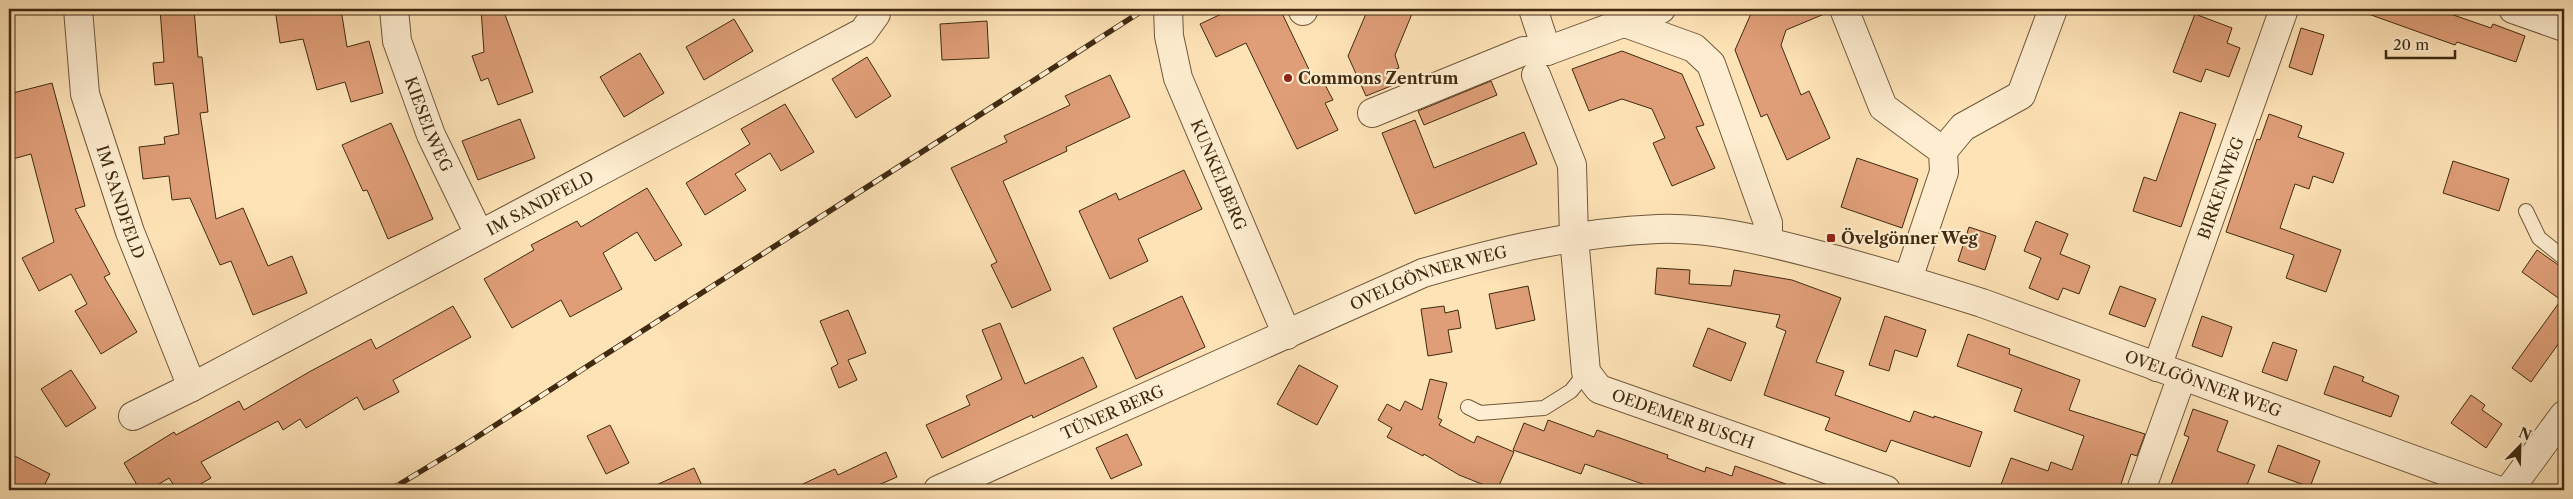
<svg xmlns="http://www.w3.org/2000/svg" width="2573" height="499" font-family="'Libre Caslon Text',serif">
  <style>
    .building { fill: #df9e78; stroke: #402a10 }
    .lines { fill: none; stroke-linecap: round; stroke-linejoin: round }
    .service-casing { stroke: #70583a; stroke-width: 16 }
    .minor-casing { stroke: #70583a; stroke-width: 30 }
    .tertiary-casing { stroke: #70583a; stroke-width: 30 }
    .service { stroke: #feedd0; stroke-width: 14 }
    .minor { stroke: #feedd0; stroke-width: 28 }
    .tertiary { stroke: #feedd0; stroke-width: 28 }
    .rail-casing { stroke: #402a10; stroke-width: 5.5 }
    .rail { stroke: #feedd0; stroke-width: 4; stroke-dasharray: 11; stroke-linecap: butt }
    .poi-dot { fill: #8f2418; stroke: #feedd0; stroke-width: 2 }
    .labels { text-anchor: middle; stroke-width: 4.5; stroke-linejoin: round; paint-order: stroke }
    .poi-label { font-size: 16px; font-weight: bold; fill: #402a10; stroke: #feedd0; text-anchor: start }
    .street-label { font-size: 16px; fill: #402a10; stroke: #feedd0 }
  </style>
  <rect width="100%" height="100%" fill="#fee3b7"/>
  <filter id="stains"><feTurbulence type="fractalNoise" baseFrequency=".004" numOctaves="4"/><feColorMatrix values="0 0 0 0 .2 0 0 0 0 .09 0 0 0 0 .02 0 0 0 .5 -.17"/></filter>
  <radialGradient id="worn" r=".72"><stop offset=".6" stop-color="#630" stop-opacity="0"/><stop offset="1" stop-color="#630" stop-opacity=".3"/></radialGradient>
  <g class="building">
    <polygon points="160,9 194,9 198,57 202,57 208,112 200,113 216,219 243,208 268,266 292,256 307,293 253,315 231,261 220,265 190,198 172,200 169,176 143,179 139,147 165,144 164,137 179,134 173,83 155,85 153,63 164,62"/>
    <polygon points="275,9 341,9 347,47 369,41 383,93 351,102 345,82 317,90 303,39 280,43"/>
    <polygon points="481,9 503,9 533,92 498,105 488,78 481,81 472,56 484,52"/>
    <polygon points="1232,9 1280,9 1314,80 1321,77 1333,100 1325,103 1338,130 1297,149 1246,43 1216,57 1200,24"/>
    <polygon points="1368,9 1414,9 1395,55 1399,68 1392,70 1396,84 1366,96 1348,56"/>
    <polygon points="1753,9 1829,9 1829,12 1786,30 1781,45 1801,95 1809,91 1830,138 1787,160 1767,114 1761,117 1735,50"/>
    <polygon points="2361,9 2436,9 2491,28 2493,24 2525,36 2516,62 2457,42 2455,45 2360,11"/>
    <polygon points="2195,14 2232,28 2227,43 2240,48 2229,77 2206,69 2201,82 2173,72"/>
    <polygon points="734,19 753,51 704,80 686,47"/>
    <polygon points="987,21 989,58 942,60 940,24"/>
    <polygon points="2301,28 2324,35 2312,75 2289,67"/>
    <polygon points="1622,51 1682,74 1704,125 1696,127 1715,168 1672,186 1653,143 1665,138 1652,109 1622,99 1589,111 1572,69"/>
    <polygon points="640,53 664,93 624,117 600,77"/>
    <polygon points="867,57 891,96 856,118 832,79"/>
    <polygon points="1110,75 1130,117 1066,147 1067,151 1003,181 1051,290 1012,308 991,265 997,262 951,168 1007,142 1004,136 1070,105 1065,96"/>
    <polygon points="1491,81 1497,95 1424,125 1418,111"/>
    <polygon points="52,83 85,206 75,209 110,274 104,277 137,332 101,354 75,311 87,304 71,274 39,291 22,258 54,242 31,154 9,160 9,111 13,109 9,94"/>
    <polygon points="785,104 814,152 781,171 770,153 735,174 746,190 705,215 686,183 750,144 741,129"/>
    <polygon points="2180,112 2216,124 2181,227 2133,211 2144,177 2156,181"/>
    <polygon points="2269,114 2302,126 2298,137 2344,153 2333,183 2313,176 2309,189 2295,184 2280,228 2341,250 2326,292 2286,278 2294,255 2226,232 2257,139 2260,140"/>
    <polygon points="520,119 535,158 478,180 462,141"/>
    <polygon points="1415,120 1434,168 1524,132 1537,164 1415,214 1382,133"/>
    <polygon points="391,123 433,219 388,239 367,190 363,191 342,145"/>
    <polygon points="1857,158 1918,179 1902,228 1841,207"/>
    <polygon points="2453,161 2509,179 2499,211 2443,193"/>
    <polygon points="1184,170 1202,209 1138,239 1148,261 1110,279 1079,211 1116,193 1119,200"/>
    <polygon points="647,188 682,245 655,261 637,232 603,253 622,289 570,317 561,300 512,328 484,279 534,250 531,245 577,221 581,227"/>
    <polygon points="2036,221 2068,234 2060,254 2090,266 2079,294 2063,288 2058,300 2029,288 2041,258 2024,251"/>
    <polygon points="1969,227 1996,236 1985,270 1958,261"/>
    <polygon points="2537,250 2564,269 2564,336 2531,382 2512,368 2561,300 2522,272"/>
    <polygon points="1657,268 1690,270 1689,284 1731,286 1734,270 1792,280 1841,298 1816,362 1844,371 1835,395 1910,422 1914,411 1934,418 1934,416 1982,432 1970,467 1891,440 1886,452 1825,430 1830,418 1764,395 1786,331 1776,327 1780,315 1655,294"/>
    <polygon points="1528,286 1535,320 1496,329 1489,294"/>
    <polygon points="2120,286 2156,299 2145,327 2109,314"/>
    <polygon points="1182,296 1205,347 1136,379 1113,328"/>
    <polygon points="453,306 471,337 393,380 399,392 364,410 357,397 306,428 300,419 283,430 278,421 201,462 211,478 190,490 177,490 169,478 149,490 140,490 124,463 174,432 176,435 239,401 244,410 309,372 371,339 376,349"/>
    <polygon points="1444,306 1445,313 1458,310 1461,328 1448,330 1452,352 1428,356 1421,309"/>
    <polygon points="848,310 866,353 848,360 857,380 839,388 831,368 838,364 820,321"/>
    <polygon points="1885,316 1926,330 1917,357 1895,350 1889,371 1869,365"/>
    <polygon points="2202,316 2232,327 2222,357 2192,346"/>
    <polygon points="1000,323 1025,384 1083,357 1097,387 1033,418 1032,415 942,458 926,425 970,405 966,396 1002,379 982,330"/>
    <polygon points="1708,328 1746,343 1731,381 1693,366"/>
    <polygon points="1968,334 2010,349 2009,354 2080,380 2069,410 2145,434 2137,456 2131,454 2119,490 1999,490 2011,458 2048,471 2051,462 2072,470 2084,436 2014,411 2022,389 1957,366"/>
    <polygon points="2273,342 2297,350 2287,381 2262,372"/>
    <polygon points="1299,365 1338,386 1317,425 1277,404"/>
    <polygon points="2334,366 2364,377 2362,381 2399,396 2391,417 2324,394"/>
    <polygon points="71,370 96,408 66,427 41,389"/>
    <polygon points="1430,379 1447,383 1438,418 1442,420 1439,425 1474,443 1477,436 1514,452 1497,490 1459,475 1424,454 1423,456 1387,437 1392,428 1378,420 1387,404 1400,411 1405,401 1422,410"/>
    <polygon points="2471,395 2485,405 2482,410 2502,424 2486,448 2451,423"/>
    <polygon points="2193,409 2228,421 2217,451 2255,465 2245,490 2169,490 2189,437 2184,435"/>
    <polygon points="1548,420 1594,437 1597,430 1668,455 1667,458 1705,472 1706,467 1732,476 1735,466 1797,488 1797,490 1660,490 1585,464 1581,474 1513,450 1524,423 1544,431"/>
    <polygon points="610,425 629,463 606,474 587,436"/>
    <polygon points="1127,434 1142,465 1111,479 1096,448"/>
    <polygon points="2278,445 2320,461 2310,487 2268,472"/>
    <polygon points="886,452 897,477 867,490 790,490 835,469 838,475"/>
    <polygon points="9,453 50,474 42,490 9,490"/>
    <polygon points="694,468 704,490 645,490"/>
  </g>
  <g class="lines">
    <defs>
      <g id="service">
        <polyline points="2526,211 2539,238 2564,258"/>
        <polyline points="1468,407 1480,413 1544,408 1571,391 1586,372"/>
      </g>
      <g id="minor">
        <path id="s1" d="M78,9L85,94L130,232L192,387L863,32L876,14V9"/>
        <path id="s2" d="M394,9L397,41L431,135L479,234"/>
        <path id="s3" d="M1168,9L1169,36L1178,78L1287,335"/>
        <polyline points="1533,9 1547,51"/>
        <polyline points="1844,9 1883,107 1943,151 1944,172 1908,279"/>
        <polyline points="2513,9 2564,27"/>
        <polyline points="1303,11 1304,9"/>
        <polyline points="1625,23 1694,48 1711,64 1768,223 1768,242"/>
        <path id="s4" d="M1536,75L1572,165L1574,237L1586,372L1599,389L1886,490"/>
        <polyline points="1372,113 1524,51 1547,51 1661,9"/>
        <polyline points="1943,151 1963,127 2021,95 2053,9"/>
        <path id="s5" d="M2157,367L2284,9"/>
        <polyline points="133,416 192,387"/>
        <path id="s6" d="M938,490L1423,273C1500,251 1578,232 1658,229C1709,227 1761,240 1811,253C1869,268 1925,285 1982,303L2497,490"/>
        <polyline points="2141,490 2182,376"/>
      </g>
      <polyline id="tertiary" points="2509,490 2564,415"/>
    </defs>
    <use href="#service" class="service-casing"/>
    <use href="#minor" class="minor-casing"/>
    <use href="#tertiary" class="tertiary-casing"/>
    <use href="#service" class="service"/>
    <use href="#minor" class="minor"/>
    <use href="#tertiary" class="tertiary"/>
    <defs>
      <polyline id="rail" points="390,490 466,444 1145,9"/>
    </defs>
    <use href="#rail" class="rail-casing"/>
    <use href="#rail" class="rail"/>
  </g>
  <g class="poi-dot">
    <circle cx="1288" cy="78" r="5"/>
    <rect x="1826" y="233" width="10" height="10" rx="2.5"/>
  </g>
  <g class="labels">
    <g class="poi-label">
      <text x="1298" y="84">Commons Zentrum</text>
      <text x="1841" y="244">Övelgönner Weg</text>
    </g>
    <g class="street-label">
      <text dy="6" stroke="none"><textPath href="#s2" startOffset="121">KIESELWEG</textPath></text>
      <text dy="6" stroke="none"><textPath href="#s3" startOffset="175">KUNKELBERG</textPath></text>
      <text dy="6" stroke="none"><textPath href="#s5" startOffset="190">BIRKENWEG</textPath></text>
      <text dy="6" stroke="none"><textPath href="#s1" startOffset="199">IM SANDFELD</textPath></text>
      <text dy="6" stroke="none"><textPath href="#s1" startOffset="791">IM SANDFELD</textPath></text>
      <text dy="6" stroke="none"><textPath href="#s6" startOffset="535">OVELGÖNNER WEG</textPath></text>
      <text dy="6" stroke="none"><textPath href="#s6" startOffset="1340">OVELGÖNNER WEG</textPath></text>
      <text dy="6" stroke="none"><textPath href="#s6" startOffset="191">TÜNER BERG</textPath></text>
      <text dy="6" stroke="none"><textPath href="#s4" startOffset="415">OEDEMER BUSCH</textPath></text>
    </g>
  </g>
  <rect width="2573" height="499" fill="none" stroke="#fee3b7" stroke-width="30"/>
  <rect x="10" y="10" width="2553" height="479" fill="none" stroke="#402a10" stroke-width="2.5"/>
  <rect x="15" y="15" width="2543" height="469" fill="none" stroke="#402a10"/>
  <g transform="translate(2520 446) rotate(23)" stroke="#feedd0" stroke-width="4" paint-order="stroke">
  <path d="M0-4L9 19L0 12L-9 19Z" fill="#402a10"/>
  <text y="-8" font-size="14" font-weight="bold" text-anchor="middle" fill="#402a10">N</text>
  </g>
  <path d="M2386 50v8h69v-8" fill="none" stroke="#402a10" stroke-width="2.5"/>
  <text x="2393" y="50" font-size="15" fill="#402a10" stroke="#feedd0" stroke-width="4" paint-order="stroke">20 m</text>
  <rect width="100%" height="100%" filter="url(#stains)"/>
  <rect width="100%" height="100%" fill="url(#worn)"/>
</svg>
